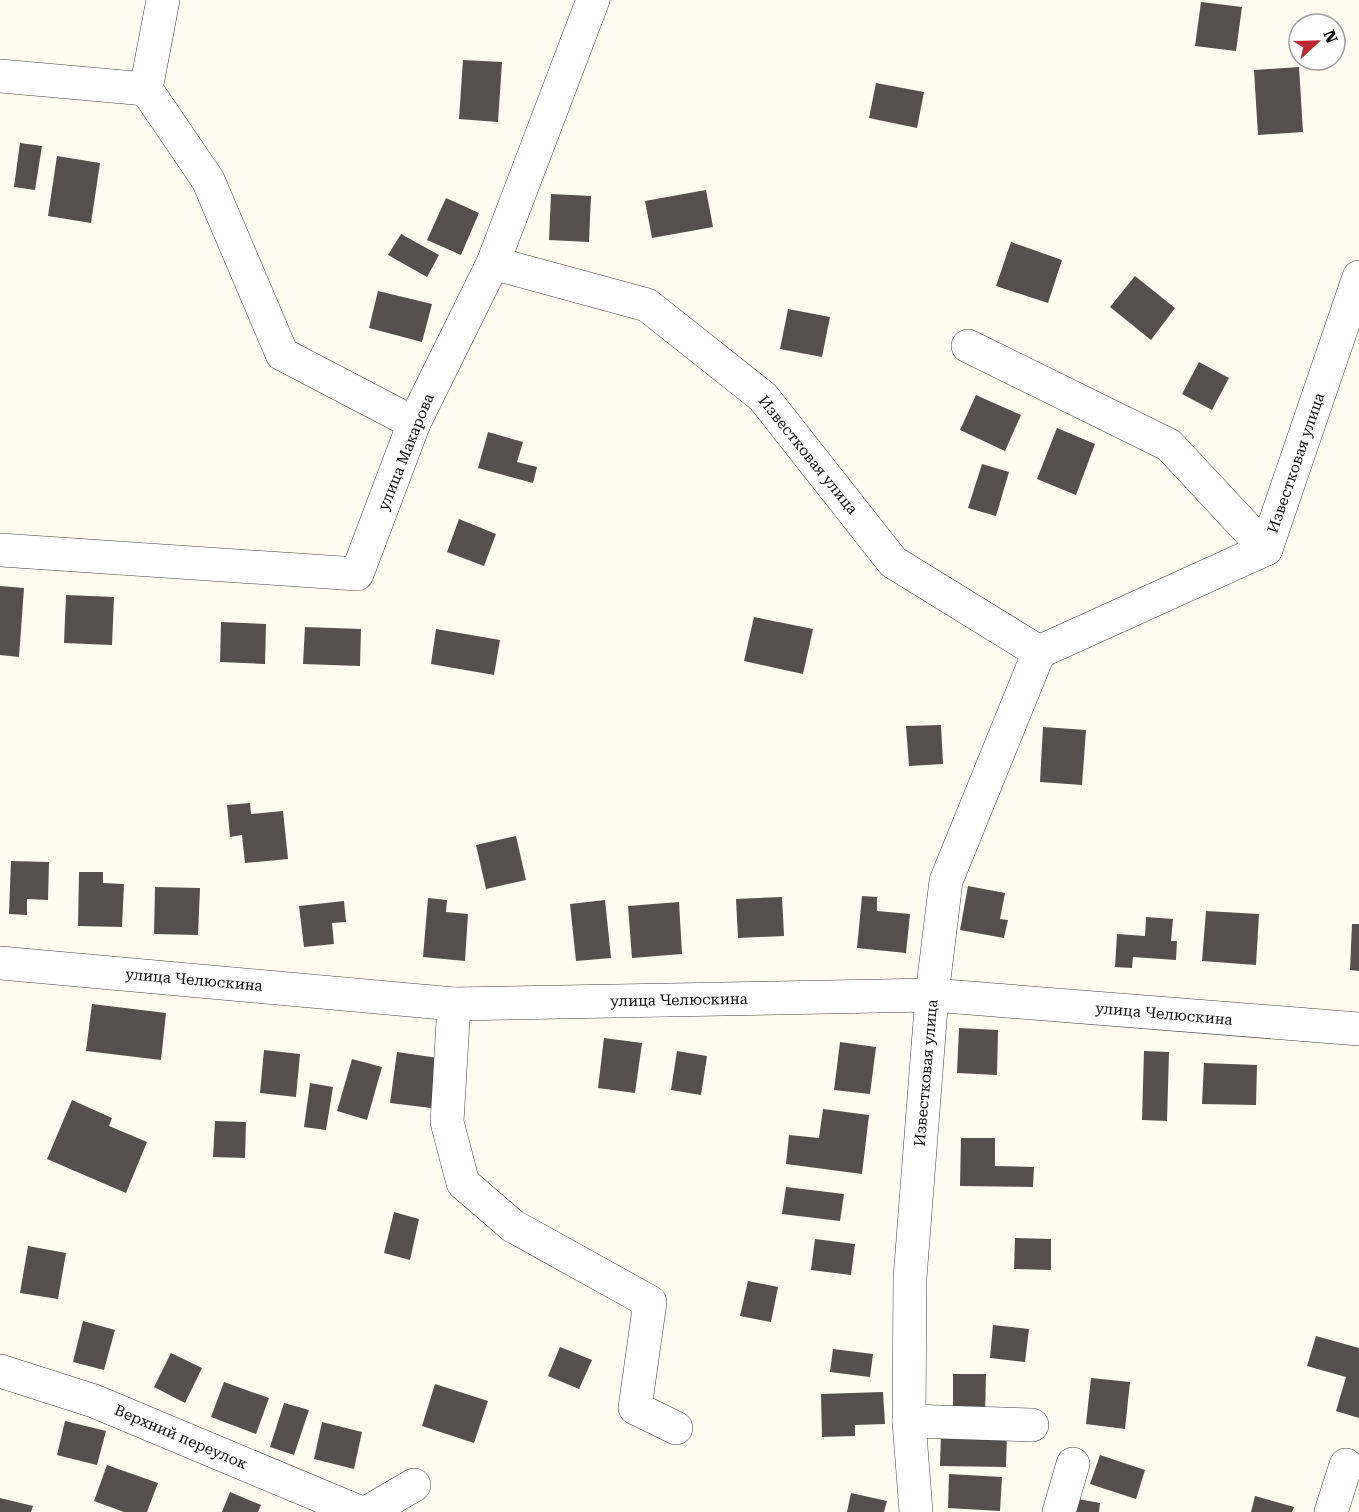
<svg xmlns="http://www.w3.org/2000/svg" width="1359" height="1512" font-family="'Roboto Serif',serif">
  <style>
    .building { fill: #564f4b }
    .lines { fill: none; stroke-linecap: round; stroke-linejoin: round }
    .minor-casing { stroke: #414141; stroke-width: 34 }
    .minor { stroke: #fff; stroke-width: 33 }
    .labels { text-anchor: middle; stroke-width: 6; stroke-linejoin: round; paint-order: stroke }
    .street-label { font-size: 15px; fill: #0e0e0e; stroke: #fff }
  </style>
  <rect width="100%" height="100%" fill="#fefcf0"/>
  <g class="building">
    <polygon points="1201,2 1242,7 1236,51 1195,46"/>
    <polygon points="463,60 502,62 498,122 459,119"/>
    <polygon points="1299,67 1303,132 1258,135 1254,70"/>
    <polygon points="876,83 924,92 917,128 869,118"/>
    <polygon points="20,143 42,146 35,190 14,187"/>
    <polygon points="57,156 100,163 91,223 48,216"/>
    <polygon points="706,190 713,227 652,238 645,201"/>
    <polygon points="551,194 591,196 589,242 549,240"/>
    <polygon points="446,198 479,213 461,255 427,240"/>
    <polygon points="401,234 439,255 427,277 388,255"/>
    <polygon points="1011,242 1062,260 1048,303 996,286"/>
    <polygon points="1135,276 1175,308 1151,340 1110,307"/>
    <polygon points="378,291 432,304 422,342 369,328"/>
    <polygon points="788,309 830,317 822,357 780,349"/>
    <polygon points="1199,362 1229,378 1212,410 1182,394"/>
    <polygon points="976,395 1021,415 1005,451 960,430"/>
    <polygon points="1057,428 1095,444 1076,495 1037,479"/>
    <polygon points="488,432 523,442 517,462 537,467 533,483 478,468"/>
    <polygon points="982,464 1009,472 996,516 968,508"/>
    <polygon points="459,519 496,534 484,566 447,552"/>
    <polygon points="0,586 24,588 19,657 0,655"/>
    <polygon points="66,595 114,597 112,645 64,643"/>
    <polygon points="754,617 813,629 803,674 744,661"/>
    <polygon points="221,622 266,624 265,664 220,662"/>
    <polygon points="305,627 361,629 360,666 303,664"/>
    <polygon points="436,629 500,640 494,675 431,664"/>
    <polygon points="941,725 943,764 909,766 906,726"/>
    <polygon points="1043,727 1086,730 1082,785 1040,782"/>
    <polygon points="250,803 251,814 283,811 288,859 245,863 242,835 230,837 227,805"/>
    <polygon points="516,836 526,880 486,889 476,845"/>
    <polygon points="11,861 49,862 48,900 27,899 27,915 9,914"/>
    <polygon points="79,872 103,872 103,883 124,884 122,927 78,926"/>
    <polygon points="968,886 1005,893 1000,919 1008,920 1004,938 960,930"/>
    <polygon points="155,887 200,888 198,935 154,934"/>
    <polygon points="862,896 877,897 877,911 910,914 906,953 857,948"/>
    <polygon points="782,897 784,936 738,938 736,899"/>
    <polygon points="428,898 447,900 446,912 468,914 465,961 423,957"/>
    <polygon points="605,900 611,958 576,961 570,904"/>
    <polygon points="344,901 346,922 332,923 334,944 304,947 299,906"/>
    <polygon points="679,902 682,954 632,958 628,906"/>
    <polygon points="1206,911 1259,914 1256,965 1202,961"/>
    <polygon points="1146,917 1173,919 1171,941 1177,941 1176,960 1133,957 1132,968 1115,967 1117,934 1145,936"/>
    <polygon points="1352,924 1359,924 1359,971 1350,970"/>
    <polygon points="92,1004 166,1013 161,1060 86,1051"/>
    <polygon points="959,1028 998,1030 997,1075 957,1073"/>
    <polygon points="604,1038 642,1043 635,1093 598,1088"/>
    <polygon points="840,1042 876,1047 870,1094 834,1090"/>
    <polygon points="264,1050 300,1054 296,1097 260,1093"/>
    <polygon points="677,1051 707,1056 701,1095 671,1090"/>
    <polygon points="1144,1051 1169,1052 1167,1121 1142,1120"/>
    <polygon points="397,1052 438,1058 431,1108 390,1103"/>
    <polygon points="352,1059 382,1067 367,1120 337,1111"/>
    <polygon points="1204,1063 1257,1065 1256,1105 1202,1104"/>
    <polygon points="310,1083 333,1087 326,1130 304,1127"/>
    <polygon points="72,1100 112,1118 109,1126 147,1142 126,1193 47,1159"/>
    <polygon points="823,1109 869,1115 862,1174 786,1164 789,1135 819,1138"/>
    <polygon points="215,1121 246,1122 245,1158 213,1157"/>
    <polygon points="961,1138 995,1138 995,1166 1034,1167 1033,1187 960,1186"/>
    <polygon points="786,1187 844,1194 840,1221 782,1214"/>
    <polygon points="394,1212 419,1219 410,1260 384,1253"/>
    <polygon points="1015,1238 1051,1239 1051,1270 1014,1269"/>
    <polygon points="815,1239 855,1244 851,1275 811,1270"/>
    <polygon points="28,1246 66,1253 58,1299 20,1293"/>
    <polygon points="748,1281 778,1287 771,1322 740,1316"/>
    <polygon points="83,1321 115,1330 104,1370 73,1362"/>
    <polygon points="993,1325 1029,1329 1025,1362 990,1358"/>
    <polygon points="1316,1336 1359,1348 1359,1418 1336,1411 1346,1377 1307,1366"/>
    <polygon points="560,1347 592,1360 579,1389 548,1376"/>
    <polygon points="833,1349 873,1354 870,1377 830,1372"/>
    <polygon points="171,1353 202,1368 185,1403 154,1387"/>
    <polygon points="953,1374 986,1374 985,1415 953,1414"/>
    <polygon points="1091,1378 1130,1382 1125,1429 1086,1424"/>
    <polygon points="224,1382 269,1398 256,1434 211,1417"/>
    <polygon points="435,1384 488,1401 474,1443 422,1426"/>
    <polygon points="883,1392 885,1424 855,1425 855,1436 822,1437 821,1394"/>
    <polygon points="284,1403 309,1410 294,1455 270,1447"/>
    <polygon points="65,1421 106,1431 97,1465 57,1455"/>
    <polygon points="322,1422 362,1432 354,1469 314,1459"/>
    <polygon points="941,1431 1007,1432 1006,1467 940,1466"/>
    <polygon points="1100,1455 1145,1470 1136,1499 1090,1484"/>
    <polygon points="107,1465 158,1483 147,1512 124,1512 94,1501"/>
    <polygon points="949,1474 1002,1477 1000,1511 948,1508"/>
    <polygon points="230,1492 261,1505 258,1512 222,1512"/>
    <polygon points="851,1493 887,1501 884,1512 847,1512"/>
    <polygon points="1255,1496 1294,1507 1292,1512 1251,1512"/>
    <polygon points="0,1498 33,1506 31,1512 0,1512"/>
    <polygon points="1078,1499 1100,1503 1099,1512 1075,1512"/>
  </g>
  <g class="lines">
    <defs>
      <g id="minor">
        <polyline points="163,0 146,89 208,180 282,354 414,423"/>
        <polyline points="0,76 146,89"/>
        <polyline points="493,263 647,305 763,397 893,562 1039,652 1266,549 1359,277"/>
        <polyline points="968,346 1169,445 1266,549"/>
        <polyline points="0,550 357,574 414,423 493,263 593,0"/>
        <polyline points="0,963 454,1004 932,995 1359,1029"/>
        <polyline points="454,1004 447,1122 463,1183 513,1226 650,1302 635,1408 676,1428"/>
        <polyline points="0,1371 94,1401 359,1512"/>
        <polyline points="909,1421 1032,1425"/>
        <polyline points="368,1512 414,1485"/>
        <polyline points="916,1512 909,1421 910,1278 932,995 946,881 1039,652"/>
        <polyline points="1059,1512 1073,1464"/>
        <polyline points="1331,1512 1346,1465"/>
      </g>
    </defs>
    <use href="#minor" class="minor-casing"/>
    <use href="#minor" class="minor"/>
  </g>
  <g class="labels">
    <g class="street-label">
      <text transform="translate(406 452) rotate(-68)" y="5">улица Макарова</text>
      <text transform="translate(808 455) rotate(51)" y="5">Известковая улица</text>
      <text transform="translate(1296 463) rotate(-71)" y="5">Известковая улица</text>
      <text transform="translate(194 980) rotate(5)" y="5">улица Челюскина</text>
      <text transform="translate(679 1000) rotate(-1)" y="5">улица Челюскина</text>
      <text transform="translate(1164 1014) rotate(5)" y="5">улица Челюскина</text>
      <text transform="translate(926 1073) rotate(-85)" y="5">Известковая улица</text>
      <text transform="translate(181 1437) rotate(23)" y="5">Верхний переулок</text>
    </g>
  </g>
  <g transform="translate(1317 42) rotate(68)"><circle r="28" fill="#ffffff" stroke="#9f9f9f" stroke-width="1.5"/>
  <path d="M0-4.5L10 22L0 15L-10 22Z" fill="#b92b31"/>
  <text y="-9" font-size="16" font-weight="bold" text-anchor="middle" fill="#0e0e0e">N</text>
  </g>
</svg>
